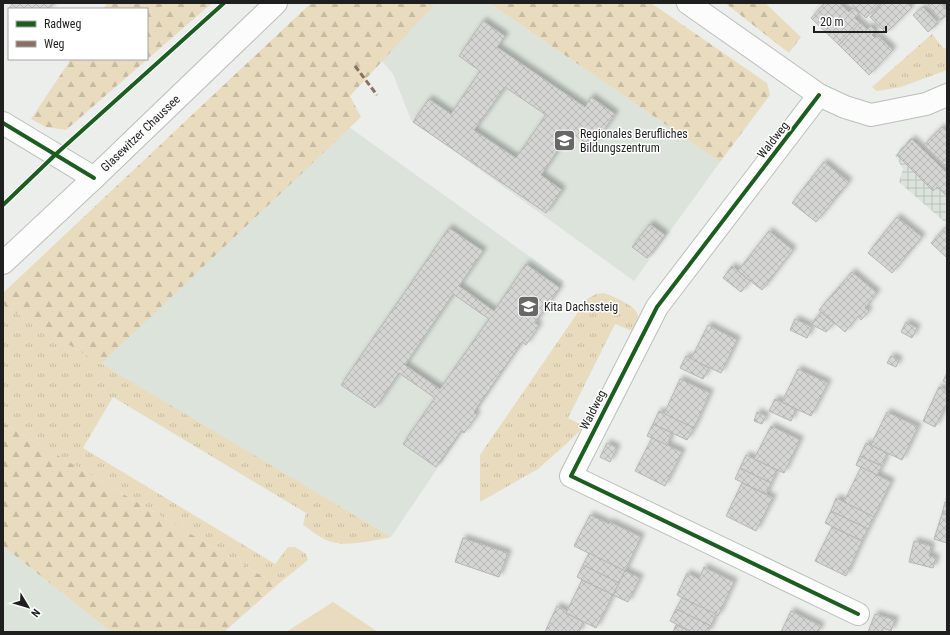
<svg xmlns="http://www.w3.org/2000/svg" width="950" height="635" font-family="'Roboto Condensed',sans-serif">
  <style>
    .built { fill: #dbe3db }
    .industrial { fill: url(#industrial-grid) }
    .grass { fill: url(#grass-tufts) }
    .forest { fill: url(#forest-firs) }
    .garden { fill: #e9dbbe }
    .building { fill: url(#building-cross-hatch); stroke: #b6b7b5; fill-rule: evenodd; filter: url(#shadow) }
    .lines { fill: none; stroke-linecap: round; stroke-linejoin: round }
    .minor-casing { stroke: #bcbebc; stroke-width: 24 }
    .major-casing { stroke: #bcbebc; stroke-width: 24 }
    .minor { stroke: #fcfcfc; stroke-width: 22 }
    .major { stroke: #fcfcfc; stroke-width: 22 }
    .quiet { stroke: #8d6e63; stroke-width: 3; stroke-dasharray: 6 3; stroke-linecap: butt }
    .cycleway-casing { stroke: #fff; stroke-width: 6 }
    .cycleway { stroke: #1b5e20; stroke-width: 4 }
    .labels { text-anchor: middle; stroke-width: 3; stroke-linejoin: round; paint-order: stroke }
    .street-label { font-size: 12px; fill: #1e1f1e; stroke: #fff }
    .poi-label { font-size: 12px; fill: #1e1f1e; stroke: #fff; text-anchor: start }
  </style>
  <defs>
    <pattern id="industrial-grid" width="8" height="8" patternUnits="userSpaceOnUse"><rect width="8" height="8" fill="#dbe3db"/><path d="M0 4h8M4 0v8" fill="none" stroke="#bcc2bc"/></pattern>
    <pattern id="grass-tufts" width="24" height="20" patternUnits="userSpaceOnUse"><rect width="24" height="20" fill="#e9dbbe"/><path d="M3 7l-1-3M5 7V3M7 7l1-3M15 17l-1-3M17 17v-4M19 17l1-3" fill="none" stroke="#c7bca3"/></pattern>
    <pattern id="forest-firs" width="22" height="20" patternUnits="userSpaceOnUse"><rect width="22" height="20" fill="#e9dbbe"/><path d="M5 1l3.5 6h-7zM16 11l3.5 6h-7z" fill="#c7bca3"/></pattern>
    <pattern id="building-cross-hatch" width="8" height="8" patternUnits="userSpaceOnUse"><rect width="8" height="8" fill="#d5d6d4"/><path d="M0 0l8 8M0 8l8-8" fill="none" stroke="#b6b7b6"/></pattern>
    <filter id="shadow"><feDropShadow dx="3.5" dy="-3.5" stdDeviation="2" flood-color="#0004"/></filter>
  </defs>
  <rect width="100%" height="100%" fill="#ebeeeb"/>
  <g class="built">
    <polygon points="436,3 489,3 720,162 634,281 411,120 393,74 381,60"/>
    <polygon points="349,127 564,281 391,537 101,364"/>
    <polygon points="3,546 111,632 3,632"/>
  </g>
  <polygon class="industrial" points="912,137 947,172 947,224 899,182 903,169 895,155"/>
  <g class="grass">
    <polygon points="932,34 944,49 947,46 947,70 901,87 877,91 872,87"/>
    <path d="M604,293C613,296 637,306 638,316C638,321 634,327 632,331L615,324L568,418L584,426L583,428L565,445L538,469L480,502V455L587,299L596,294Z"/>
    <path d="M3,305L391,537C376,540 346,547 332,542C321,539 312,531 303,525L306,513L113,397L83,448L275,564L288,547H295L306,554L308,560L277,585L3,423Z"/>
  </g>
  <g class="forest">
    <polygon points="107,3 212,3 66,130 46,127 31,119 71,59 147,59 147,9 103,9"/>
    <polygon points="311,3 436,3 350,96 361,117 101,364 3,305 3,293"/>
    <polygon points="489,3 651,3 767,83 770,95 720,162"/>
    <polygon points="725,3 765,3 801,37 789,53"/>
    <polygon points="3,423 277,585 224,632 111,632 3,546"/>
  </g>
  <polygon class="garden" points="333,602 378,632 286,632"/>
  <g class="building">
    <polygon points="13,3 53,3 50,9 9,9 9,11 8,10"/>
    <polygon points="825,3 839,3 849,12 853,8 859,13 855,18 860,23 839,45 811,18"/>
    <polygon points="853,3 880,3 866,18 852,4"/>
    <polygon points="880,3 908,3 912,7 886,33 870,17 881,5"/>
    <polygon points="931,3 941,3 947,10 947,15 941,20 928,5"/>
    <polygon points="923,7 938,23 928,32 913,15"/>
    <path d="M483,21L505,36L497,47L585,107L591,97L615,114L592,147L570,132L541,175L562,190L546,213L413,122L429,99L451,114L480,71L459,56ZM505,87L546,115L516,158L474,130Z"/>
    <polygon points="860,23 867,29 871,26 876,31 872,35 875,38 878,36 893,50 869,75 839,45"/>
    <polygon points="942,127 947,132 947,163 945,165 924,145"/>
    <polygon points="912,139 947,173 947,196 937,187 933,191 897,155"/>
    <polygon points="824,162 849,182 816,222 792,203"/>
    <polygon points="897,217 922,237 892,273 868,253"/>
    <polygon points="650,224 665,235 647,258 632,247"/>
    <polygon points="947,226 947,255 946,257 931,243"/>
    <path d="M449,228L483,251L459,286L494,311L526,264L560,288L535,323L539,326L526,345L522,342L474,412L477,415L464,433L461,431L436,467L403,444L435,398L399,373L375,408L341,385ZM453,294L489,319L440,389L405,365Z"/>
    <polygon points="769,231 793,250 762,290 738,271"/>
    <polygon points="732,266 750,281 741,292 723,278"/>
    <polygon points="852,272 877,293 865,308 869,311 861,320 858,316 845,332 819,310"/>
    <polygon points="821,312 834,323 826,332 811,324"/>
    <polygon points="795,319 812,327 807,338 790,330"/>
    <polygon points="906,322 917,328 912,338 901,332"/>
    <polygon points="708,325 737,340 721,373 691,359"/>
    <polygon points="686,356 709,368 703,379 680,368"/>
    <polygon points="891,356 899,360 896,367 887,363"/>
    <polygon points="798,369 828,383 811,416 782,402"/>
    <polygon points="947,373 947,383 943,381"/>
    <polygon points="680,379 710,393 694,428 664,414"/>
    <polygon points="939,387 947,390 947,403 935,427 923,421"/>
    <polygon points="775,399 796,409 791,421 769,411"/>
    <polygon points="659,411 694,428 687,440 653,424"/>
    <polygon points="757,412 766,416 762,424 754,421"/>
    <polygon points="887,412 918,427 902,460 871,445"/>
    <polygon points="653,424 672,433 667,445 647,436"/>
    <polygon points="771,426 800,440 784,473 754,459"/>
    <polygon points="652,438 682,452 665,486 635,471"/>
    <polygon points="607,443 617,448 610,462 600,457"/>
    <polygon points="866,443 887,453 882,466 860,456"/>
    <polygon points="746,455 777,470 771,483 740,468"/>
    <polygon points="860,456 882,466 877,475 856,465"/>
    <polygon points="861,467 891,482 874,517 844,502"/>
    <polygon points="740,468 771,483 766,494 735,479"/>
    <polygon points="742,483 773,498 756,531 726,516"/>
    <polygon points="836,498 874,517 868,529 831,511"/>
    <polygon points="945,502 947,502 947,515 942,514"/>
    <polygon points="831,511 868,529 862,541 825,523"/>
    <polygon points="942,514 947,515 947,543 934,539"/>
    <polygon points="590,515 609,524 610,522 641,537 625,571 574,546"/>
    <polygon points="832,527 862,541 846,576 815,561"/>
    <polygon points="463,538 508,553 499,577 455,562"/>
    <polygon points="914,541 931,546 929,556 936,558 933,568 909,562"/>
    <polygon points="589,553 625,571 619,583 583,565"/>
    <polygon points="583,565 619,583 613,595 577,577"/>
    <polygon points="704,567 734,582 718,616 677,595 687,573 699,579"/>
    <polygon points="625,571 640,578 628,602 613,595"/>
    <polygon points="582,580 613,595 596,628 566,613"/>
    <polygon points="682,598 716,614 711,626 676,609"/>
    <polygon points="557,606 567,611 566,613 583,622 579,632 545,632"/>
    <polygon points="676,609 711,626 708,632 692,632 670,621"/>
    <polygon points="791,611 821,626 818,632 781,632"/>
    <polygon points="875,614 895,620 891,631 883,628 882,632 868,632"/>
    <polygon points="676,625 692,632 673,632"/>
  </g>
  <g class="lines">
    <defs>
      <g id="minor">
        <polyline points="688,3 819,95 845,107 871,115 926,104 947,95"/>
        <polyline points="819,95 657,307 571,476 858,614"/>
        <polyline points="3,123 94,178"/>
      </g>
      <g id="major">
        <path id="s1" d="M3,263L94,178L276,3"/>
      </g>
    </defs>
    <use href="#minor" class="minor-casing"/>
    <use href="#major" class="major-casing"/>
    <use href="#minor" class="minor"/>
    <use href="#major" class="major"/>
    <polyline class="quiet" points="355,66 377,95"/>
    <defs>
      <g id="cycleway">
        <polyline points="819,95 657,307 571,476 858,614"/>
        <polyline points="3,123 94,178"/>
        <polyline points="3,205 56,154 224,3"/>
      </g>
    </defs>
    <use href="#cycleway" class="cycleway-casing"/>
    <use href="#cycleway" class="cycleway"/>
  </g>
  <defs>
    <symbol id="university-square" viewBox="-11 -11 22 22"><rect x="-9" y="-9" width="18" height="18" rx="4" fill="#666766" stroke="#fff"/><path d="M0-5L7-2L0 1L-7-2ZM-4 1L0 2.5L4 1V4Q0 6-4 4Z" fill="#fff"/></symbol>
    <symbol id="school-square" viewBox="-11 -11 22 22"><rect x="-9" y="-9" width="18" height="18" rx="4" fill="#666766" stroke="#fff"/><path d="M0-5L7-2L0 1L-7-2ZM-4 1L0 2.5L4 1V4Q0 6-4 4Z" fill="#fff"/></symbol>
  </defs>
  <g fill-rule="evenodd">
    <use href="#university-square" x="552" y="128" width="25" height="25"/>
    <use href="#school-square" x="516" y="294" width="25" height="25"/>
  </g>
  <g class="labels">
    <g class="street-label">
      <text dy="4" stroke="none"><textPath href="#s1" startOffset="189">Glasewitzer Chaussee</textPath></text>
      <text transform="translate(773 140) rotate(-52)" y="4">Waldweg</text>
      <text transform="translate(593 410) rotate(-63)" y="4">Waldweg</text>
    </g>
    <g class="poi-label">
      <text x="580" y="138">Regionales Berufliches<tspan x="580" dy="14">Bildungszentrum</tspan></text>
      <text x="544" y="311">Kita Dachssteig</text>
    </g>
  </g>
  <rect width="950" height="635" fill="none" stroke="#1e1f1e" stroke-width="8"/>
  <rect x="8" y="8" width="140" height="52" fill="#ffffff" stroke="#a5a5a5"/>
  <rect x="16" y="21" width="20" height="6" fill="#1b5e20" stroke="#a5a5a5"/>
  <text x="44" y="28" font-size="12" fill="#1e1f1e">Radweg</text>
  <rect x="16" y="41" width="20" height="6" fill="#8d6e63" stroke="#a5a5a5"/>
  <text x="44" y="48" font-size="12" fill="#1e1f1e">Weg</text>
  <g transform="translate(28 607) rotate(128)" stroke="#ffffff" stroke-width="3" paint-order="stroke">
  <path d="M0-3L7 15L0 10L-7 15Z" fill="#1e1f1e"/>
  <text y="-6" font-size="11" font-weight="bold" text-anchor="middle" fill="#1e1f1e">N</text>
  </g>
  <path d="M814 26v6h72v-6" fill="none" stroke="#1e1f1e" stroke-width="2"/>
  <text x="820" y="26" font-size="12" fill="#1e1f1e" stroke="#ffffff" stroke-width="3" paint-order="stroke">20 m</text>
</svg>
